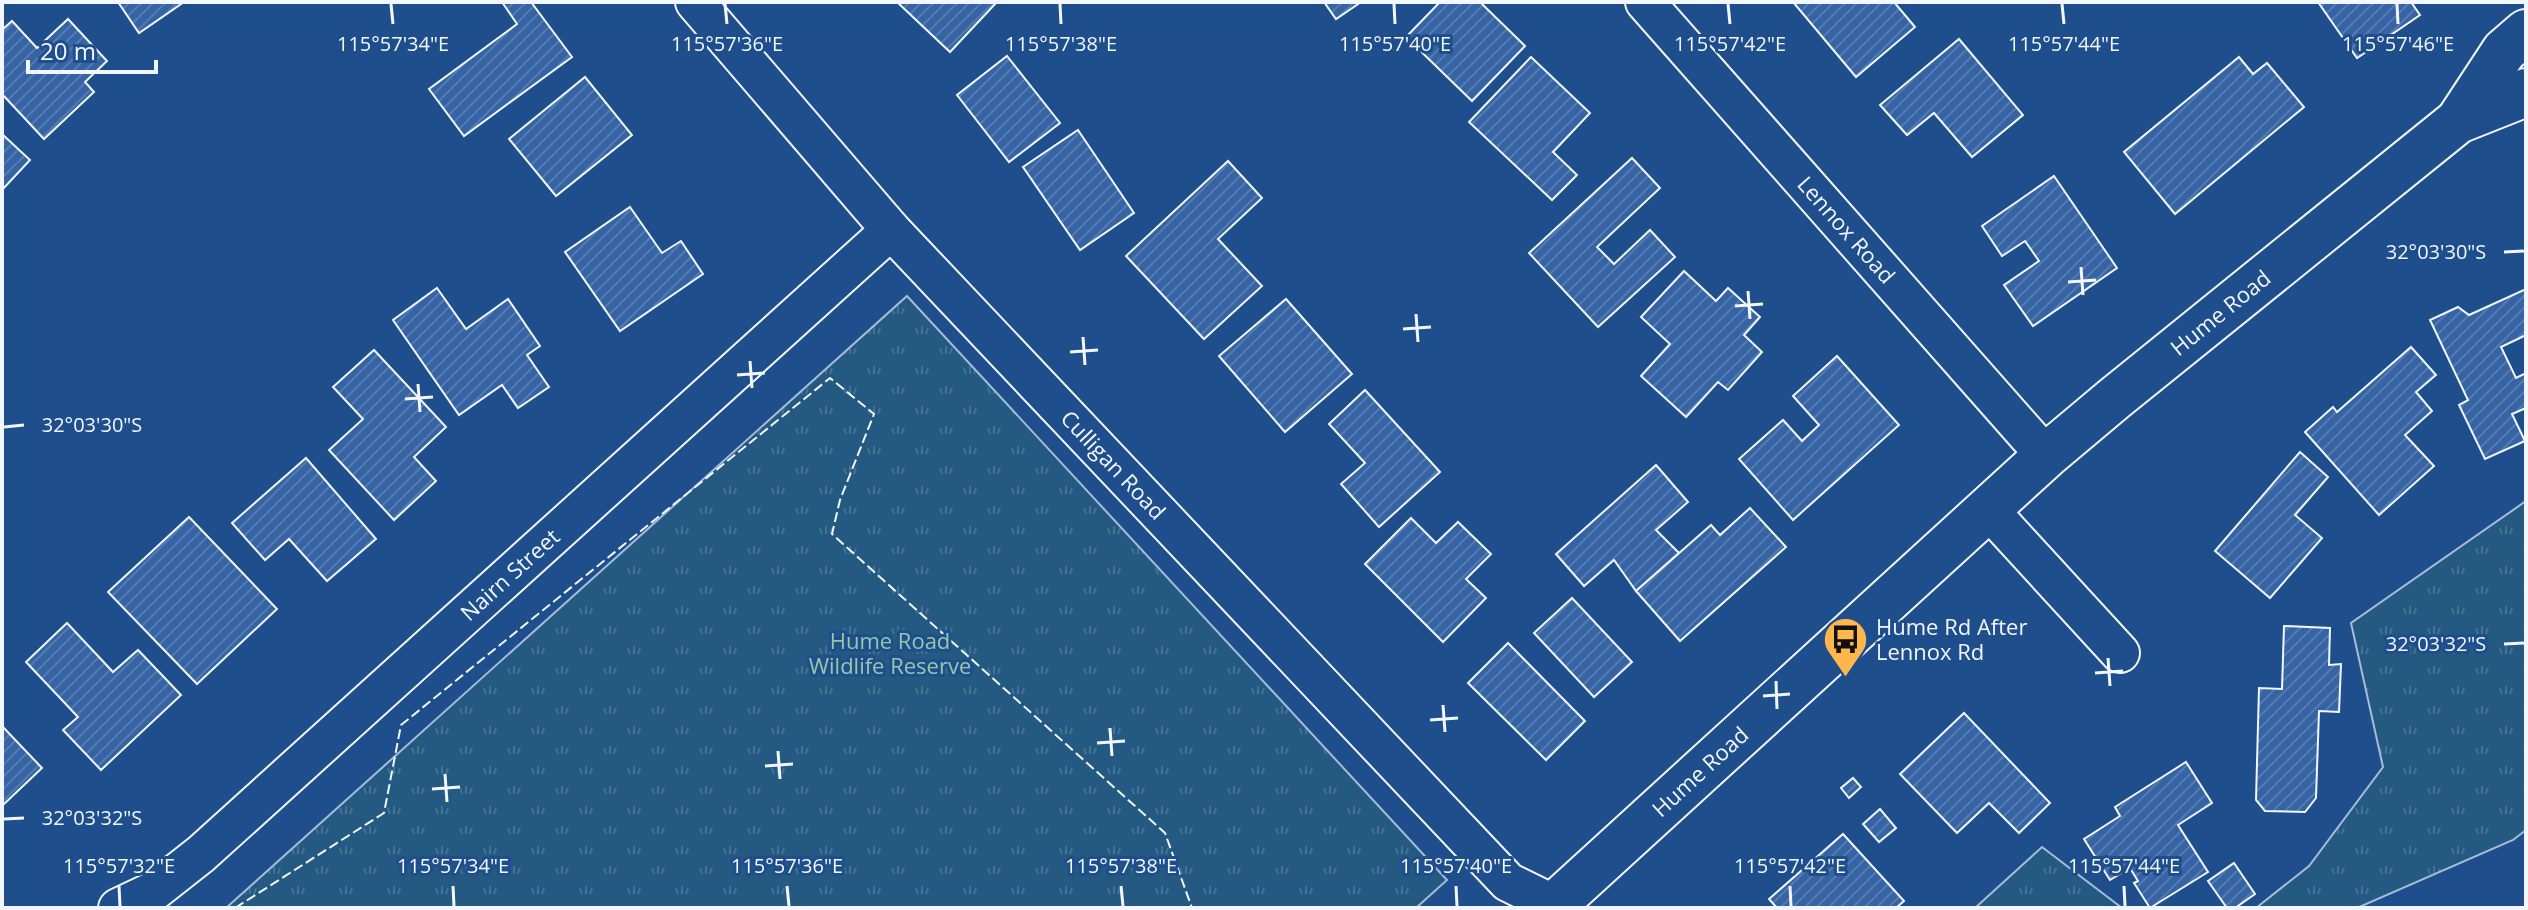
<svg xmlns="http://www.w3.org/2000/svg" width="2528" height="910" font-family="'Open Sans',sans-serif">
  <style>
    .park { fill: url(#park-tufts); stroke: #a8bbd7; stroke-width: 2 }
    .building { fill: url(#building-hatch); stroke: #f2f6ff; stroke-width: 2 }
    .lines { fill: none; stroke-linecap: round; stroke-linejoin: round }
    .street-casing { stroke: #f2f6ff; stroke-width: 42 }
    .secondary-casing { stroke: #f2f6ff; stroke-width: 48 }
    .street { stroke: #1f4e8c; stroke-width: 38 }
    .secondary { stroke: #1f4e8c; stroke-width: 44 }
    .fence { stroke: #f2f6ff; stroke-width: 2; stroke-dasharray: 10 4; stroke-linecap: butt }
    .ticks { fill: none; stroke: #f2f6ff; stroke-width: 3 }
    .labels { text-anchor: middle; stroke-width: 6; stroke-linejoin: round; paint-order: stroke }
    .street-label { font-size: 22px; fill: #f2f6ff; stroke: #1f4e8c }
    .poi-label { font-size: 22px; fill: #f2f6ff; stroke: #1f4e8c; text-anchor: start }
    .park-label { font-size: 22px; fill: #97c8a6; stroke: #1f4e8c }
    .ticks-label { font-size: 20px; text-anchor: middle; fill: #f2f6ff; stroke: #1f4e8c; stroke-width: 6; stroke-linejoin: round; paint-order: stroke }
  </style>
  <defs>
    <pattern id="park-tufts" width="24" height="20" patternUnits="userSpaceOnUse" patternTransform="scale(2)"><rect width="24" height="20" fill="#245a82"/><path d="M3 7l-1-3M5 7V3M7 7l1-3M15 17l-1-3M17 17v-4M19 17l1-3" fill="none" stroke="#447295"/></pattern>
    <pattern id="building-hatch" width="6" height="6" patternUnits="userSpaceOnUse" patternTransform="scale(2)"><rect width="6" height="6" fill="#3563a3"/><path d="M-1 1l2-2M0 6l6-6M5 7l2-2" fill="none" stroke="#537ab1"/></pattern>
  </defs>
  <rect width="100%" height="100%" fill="#1f4e8c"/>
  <g class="park">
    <polygon points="907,296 1447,880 1416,908 226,908"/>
    <polygon points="2526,501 2526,830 2513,840 2357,908 2256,908 2309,866 2383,767 2351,623"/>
    <polygon points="2042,847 2122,908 1975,908"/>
  </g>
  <g class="building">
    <polygon points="118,2 184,2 139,33"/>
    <polygon points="502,2 531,2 572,57 464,136 429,89 517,24"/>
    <polygon points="897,2 997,2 950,52"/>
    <polygon points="1324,2 1361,2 1336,19"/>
    <polygon points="1440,2 1480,2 1525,46 1472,101 1406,37"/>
    <polygon points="1793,2 1894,2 1915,27 1856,77"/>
    <polygon points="2318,2 2411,2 2420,15 2357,58"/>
    <polygon points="68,19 107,61 85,82 94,92 44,139 2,94 2,30 12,21 37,48"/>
    <polygon points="1959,39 2023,115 1972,157 1934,113 1907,135 1880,105"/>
    <polygon points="1007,56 1060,123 1009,162 957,95"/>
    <polygon points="1531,57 1590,113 1553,152 1577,175 1552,200 1469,122"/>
    <polygon points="2239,57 2253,74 2267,63 2304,107 2175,214 2124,152"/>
    <polygon points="585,77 632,135 556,196 509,139"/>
    <polygon points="1078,130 1134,213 1080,250 1023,167"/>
    <polygon points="2,134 30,160 2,190"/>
    <polygon points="1632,158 1660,188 1597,247 1614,264 1650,230 1675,257 1598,327 1529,253"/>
    <polygon points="1228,161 1262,198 1218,239 1262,286 1204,339 1126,256"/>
    <polygon points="2054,176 2117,268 2033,326 2004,285 2039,261 2025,241 2002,256 1982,226"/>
    <polygon points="630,207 662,253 681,241 703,274 620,331 565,252"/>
    <polygon points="1684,271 1716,301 1728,288 1760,317 1744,335 1762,352 1728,390 1718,382 1686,417 1641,376 1670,344 1641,317"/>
    <polygon points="437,288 466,329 508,299 540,346 527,355 549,387 518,408 502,385 459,415 393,320"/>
    <polygon points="2526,289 2526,335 2501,347 2516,378 2526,373 2526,408 2512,414 2525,441 2485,459 2459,405 2468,400 2430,320 2458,307 2469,315"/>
    <polygon points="1286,299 1352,374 1285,432 1219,356"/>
    <polygon points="2411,347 2436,375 2416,392 2432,411 2405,435 2434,466 2379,515 2305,432 2333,407 2337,412"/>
    <polygon points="374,350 446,427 414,457 436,481 394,520 329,450 363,419 333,387"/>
    <polygon points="1837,356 1899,425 1793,520 1739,459 1783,420 1802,441 1819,425 1793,396"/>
    <polygon points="1365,390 1440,472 1379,527 1341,484 1365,463 1329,424"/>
    <polygon points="2300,452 2328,477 2295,515 2322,538 2270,598 2215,551"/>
    <polygon points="306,458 376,539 327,581 289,539 265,560 232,523"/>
    <polygon points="1656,465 1688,502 1656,530 1679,553 1636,591 1614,560 1584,586 1556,554"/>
    <polygon points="1750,508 1786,547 1680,641 1636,591 1711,525 1720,535"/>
    <polygon points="189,517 277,609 197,684 108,592"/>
    <polygon points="1411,518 1436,543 1458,522 1491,554 1466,579 1486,598 1443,642 1365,564"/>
    <polygon points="1572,598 1632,662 1594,697 1534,633"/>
    <polygon points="67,623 113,672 138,650 181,695 101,770 63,730 78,717 26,662"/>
    <polygon points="2284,626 2330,628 2329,665 2341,664 2339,712 2319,711 2316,798 2305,812 2265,811 2256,800 2259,688 2282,689"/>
    <polygon points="1508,643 1585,721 1546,760 1468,683"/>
    <polygon points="1964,713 2050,803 2019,833 1989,803 1957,833 1900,774"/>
    <polygon points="2,726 42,768 2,806"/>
    <polygon points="2186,762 2212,803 2178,825 2208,872 2150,908 2134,883 2138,881 2130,868 2110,880 2084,839 2120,816 2115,807"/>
    <polygon points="1853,778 1861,787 1849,798 1841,788"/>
    <polygon points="1880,809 1896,828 1879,842 1863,824"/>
    <polygon points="1843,834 1904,901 1896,908 1777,908 1769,899"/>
    <polygon points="2234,863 2255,894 2235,908 2227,908 2208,881"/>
  </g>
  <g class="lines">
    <defs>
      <g id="street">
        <path id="s1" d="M695,2L891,230L1508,882L1561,908"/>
        <path id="s2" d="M1645,2L2046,456"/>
        <polyline points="1987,508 2120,653"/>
        <path id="s3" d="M118,908L154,891L201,854L891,230"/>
      </g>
      <g id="secondary">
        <polyline points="2458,121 2504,51 2526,32"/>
        <path id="s4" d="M1551,908L2046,456L2115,398L2458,121L2516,98L2526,91"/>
      </g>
    </defs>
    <use href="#street" class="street-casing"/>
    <use href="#secondary" class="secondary-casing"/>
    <use href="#street" class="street"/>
    <use href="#secondary" class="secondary"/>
    <polyline class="fence" points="235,908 384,813 401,725 830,378 874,414 840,500 832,534 1165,833 1192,908"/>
  </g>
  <path class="ticks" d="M391,4L393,24M725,4L727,24M1060,4L1061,24M1394,4L1395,24M1728,4L1730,24M2062,4L2064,24M2397,4L2398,24M2504,252L2524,251M2081,267L2083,295M2068,282L2096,280M1748,291L1750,319M1735,306L1763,304M1416,314L1418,342M1403,329L1431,327M1083,337L1085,365M1070,352L1098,350M750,361L752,388M737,375L765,373M418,384L420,412M405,399L433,397M4,427L24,425M2504,644L2524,643M2108,658L2110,686M2095,673L2123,671M1776,681L1777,709M1763,696L1790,694M1443,705L1445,732M1430,720L1458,718M1110,728L1112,756M1097,743L1125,741M778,751L780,779M765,766L793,764M445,774L447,802M432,789L460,787M4,819L24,818M119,886L120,906M453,886L454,906M787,886L789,906M1121,886L1123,906M1456,886L1457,906M1790,886L1791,906M2124,886L2125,906"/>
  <defs>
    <symbol id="bus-pin" viewBox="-11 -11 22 30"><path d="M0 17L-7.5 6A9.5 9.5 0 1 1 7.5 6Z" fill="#ffb74d" stroke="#1f4e8c"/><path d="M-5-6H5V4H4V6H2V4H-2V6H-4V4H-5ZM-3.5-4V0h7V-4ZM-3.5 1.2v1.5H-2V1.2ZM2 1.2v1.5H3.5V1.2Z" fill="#111"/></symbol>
  </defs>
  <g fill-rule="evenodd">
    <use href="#bus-pin" x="1820" y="614" width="51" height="69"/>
  </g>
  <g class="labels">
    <g class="street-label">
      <text dy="8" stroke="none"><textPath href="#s2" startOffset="304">Lennox Road</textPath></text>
      <text dy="8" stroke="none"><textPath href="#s4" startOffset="896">Hume Road</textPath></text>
      <text dy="8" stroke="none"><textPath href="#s1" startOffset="624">Culligan Road</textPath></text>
      <text dy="8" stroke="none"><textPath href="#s3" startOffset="516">Nairn Street</textPath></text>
      <text dy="8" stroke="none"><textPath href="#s4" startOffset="202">Hume Road</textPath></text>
    </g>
    <g class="poi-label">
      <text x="1876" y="635">Hume Rd After<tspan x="1876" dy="25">Lennox Rd</tspan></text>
    </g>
    <g class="park-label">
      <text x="890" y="649">Hume Road<tspan x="890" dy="25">Wildlife Reserve</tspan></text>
    </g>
  </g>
  <g class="ticks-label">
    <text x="393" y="51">115°57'34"E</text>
    <text x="727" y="51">115°57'36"E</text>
    <text x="1061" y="51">115°57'38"E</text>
    <text x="1395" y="51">115°57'40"E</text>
    <text x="1730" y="51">115°57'42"E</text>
    <text x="2064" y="51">115°57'44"E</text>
    <text x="2398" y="51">115°57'46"E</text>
    <text x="2436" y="259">32°03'30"S</text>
    <text x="92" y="432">32°03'30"S</text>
    <text x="2436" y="651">32°03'32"S</text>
    <text x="92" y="825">32°03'32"S</text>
    <text x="119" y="873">115°57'32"E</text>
    <text x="453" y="873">115°57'34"E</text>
    <text x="787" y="873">115°57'36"E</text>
    <text x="1121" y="873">115°57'38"E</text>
    <text x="1456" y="873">115°57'40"E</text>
    <text x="1790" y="873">115°57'42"E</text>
    <text x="2124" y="873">115°57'44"E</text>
  </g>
  <rect width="2528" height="910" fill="none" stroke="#f2f6ff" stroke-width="8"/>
  <path d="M28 60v12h128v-12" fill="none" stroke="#f2f6ff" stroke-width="4"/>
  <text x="40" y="60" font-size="24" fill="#f2f6ff" stroke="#1f4e8c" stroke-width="6" paint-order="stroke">20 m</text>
</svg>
